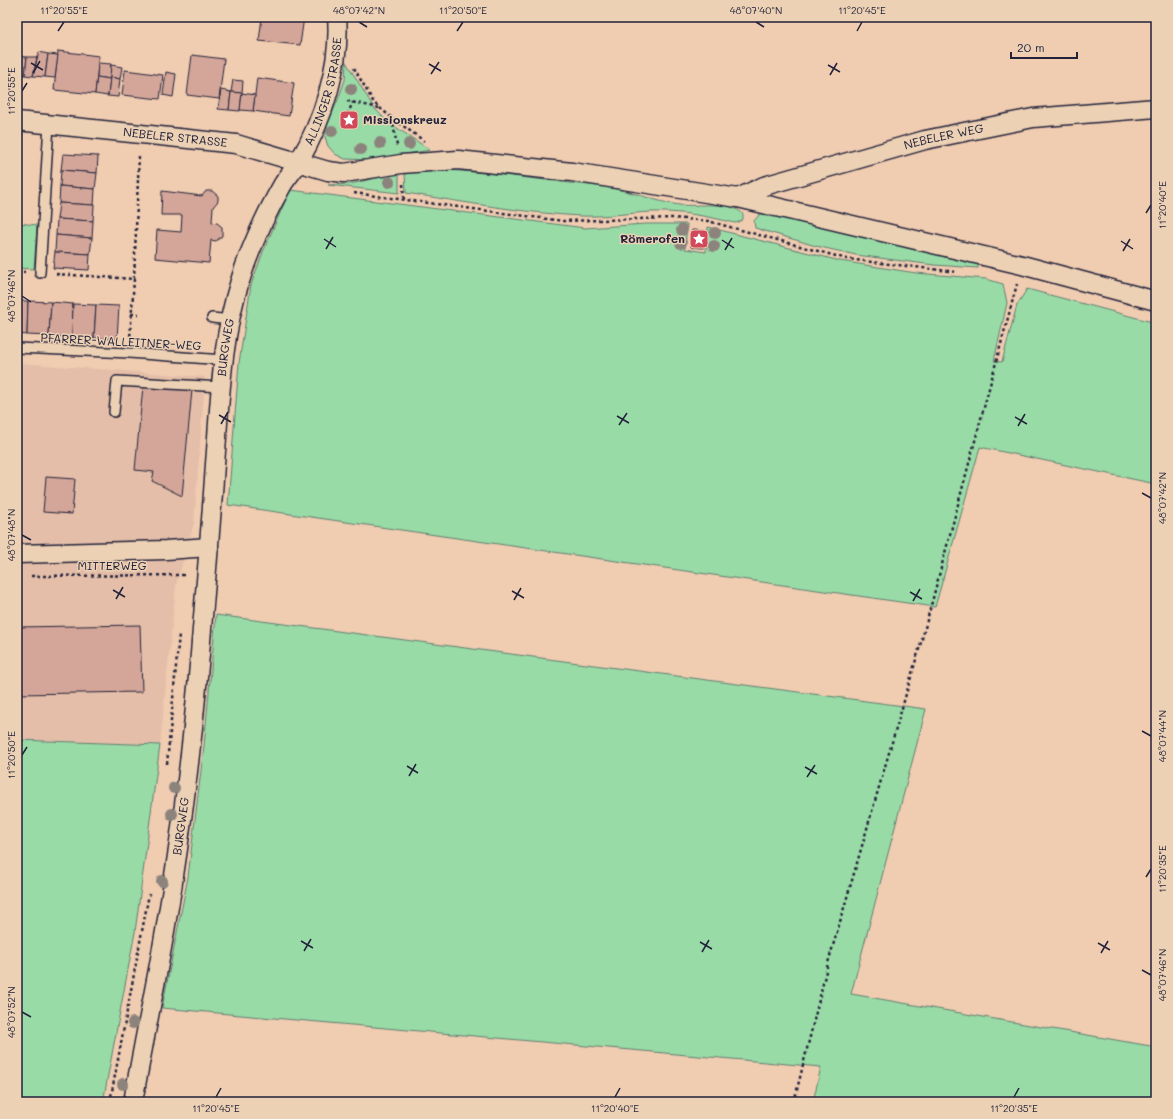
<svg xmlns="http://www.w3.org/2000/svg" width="1173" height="1119" font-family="Mali,sans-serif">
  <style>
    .built { fill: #e4bea8 }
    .green { fill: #99dba6; stroke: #5e7e70 }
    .building { fill: #d4a699; stroke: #22223b }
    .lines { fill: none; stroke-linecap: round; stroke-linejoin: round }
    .lane-casing { stroke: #22223b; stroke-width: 12 }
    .street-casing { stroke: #22223b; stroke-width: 21 }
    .path { stroke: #22223b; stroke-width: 2.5; stroke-dasharray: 3 3; stroke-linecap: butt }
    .lane { stroke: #edd1b4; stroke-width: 9 }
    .street { stroke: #edd1b4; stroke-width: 18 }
    .tree { fill: #8c837c }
    .ticks { fill: none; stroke: #22223b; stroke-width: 1.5 }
    .labels { text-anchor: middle; stroke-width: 3; stroke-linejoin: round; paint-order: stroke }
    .street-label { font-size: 12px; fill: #22223b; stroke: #edd1b4 }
    .poi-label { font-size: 12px; font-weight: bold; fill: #22223b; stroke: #edd1b4; text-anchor: start }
    .neatline { fill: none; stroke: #22223b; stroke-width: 1.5 }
    .ticks-label { font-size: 10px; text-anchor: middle; fill: #22223b }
  </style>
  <rect width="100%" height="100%" fill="#f0ccb1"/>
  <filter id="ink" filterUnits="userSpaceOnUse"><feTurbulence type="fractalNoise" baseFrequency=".025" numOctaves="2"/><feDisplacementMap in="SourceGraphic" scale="8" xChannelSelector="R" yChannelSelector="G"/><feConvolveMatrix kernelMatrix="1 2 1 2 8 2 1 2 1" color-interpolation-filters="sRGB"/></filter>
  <g filter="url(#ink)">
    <polygon class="built" points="17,363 205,377 194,523 176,585 160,745 17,740"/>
    <g class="green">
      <polygon points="346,62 374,108 388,122 430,150 372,160 345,159 335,154 328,146 325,137 327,126 339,97 345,80"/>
      <path d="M446,170C482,172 518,177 554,181C574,184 595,185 615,189C637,193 657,202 679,205C697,207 731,200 743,214V219L739,222L735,223C707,216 680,211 651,212C628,213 604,217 581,216C523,213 464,202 406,193L405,173Z"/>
      <polygon points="399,173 399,193 328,185 350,184"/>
      <polygon points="290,190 585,228 646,224 687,224 685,249 706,252 708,227 840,261 916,273 986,279 1003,284 1007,303 994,361 1002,362 1017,305 1027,289 1156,323 1156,484 980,447 935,607 228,505 239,363 251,285 263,252"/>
      <polygon points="760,214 815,225 978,263 978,268 934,265 856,255 816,246 755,228 754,221"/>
      <polygon points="17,223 37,225 34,269 17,268"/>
      <polygon points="216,615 926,709 851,994 1156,1047 1156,1102 813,1102 821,1067 162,1008 188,877 204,746"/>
      <polygon points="17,740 160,745 135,932 103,1102 17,1102"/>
    </g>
    <g class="building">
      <polygon points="262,17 304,17 300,45 259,41"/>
      <polygon points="58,51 99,56 95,94 54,90"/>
      <polygon points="39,52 48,54 45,77 33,76"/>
      <polygon points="48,54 58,55 55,78 45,77"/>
      <polygon points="192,55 224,59 219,99 187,95"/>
      <polygon points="17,56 27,57 25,75 17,74"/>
      <polygon points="27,57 37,57 33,76 25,75"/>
      <polygon points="98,63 111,64 110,79 97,77"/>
      <polygon points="111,65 122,67 120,79 110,77"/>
      <polygon points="125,70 163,75 160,99 122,95"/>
      <polygon points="166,72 176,74 173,97 163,95"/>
      <polygon points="97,77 110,79 108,96 95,94"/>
      <polygon points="110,77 120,79 118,97 108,96"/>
      <polygon points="257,78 294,83 289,116 253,111"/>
      <polygon points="233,80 243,81 242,93 231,92"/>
      <polygon points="221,90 231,92 229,110 218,109"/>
      <polygon points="231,92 242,93 240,111 229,110"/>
      <polygon points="242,93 255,95 253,111 240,110"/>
      <polygon points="63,154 98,156 97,173 61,170"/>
      <polygon points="61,170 97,173 95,189 60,186"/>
      <polygon points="60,186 95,189 94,205 59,203"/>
      <polygon points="162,191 202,196 206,191 212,191 218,196 218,201 213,207 212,222 217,223 222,227 222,236 216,241 211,240 209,263 155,258 157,230 181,232 182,215 161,215"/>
      <polygon points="59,203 94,205 93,221 57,219"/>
      <polygon points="57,219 93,221 92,238 56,235"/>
      <polygon points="692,230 705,231 704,248 691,247"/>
      <polygon points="56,235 92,238 90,254 55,252"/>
      <polygon points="55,252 90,254 89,270 53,268"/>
      <polygon points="17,301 28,301 27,335 17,334"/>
      <polygon points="28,301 51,302 49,336 27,335"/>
      <polygon points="51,302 73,304 72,337 49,336"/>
      <polygon points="73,304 96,305 94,338 72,337"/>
      <polygon points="96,305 119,306 117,339 94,338"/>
      <polygon points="143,386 192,390 182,496 152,481 154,472 135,470"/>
      <polygon points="46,477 75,479 72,514 43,512"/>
      <polygon points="140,625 142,692 17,694 17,627"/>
    </g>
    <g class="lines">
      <defs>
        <g id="lane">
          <polyline points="40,273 49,124"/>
          <polyline points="212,318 231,320"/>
          <polyline points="17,348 129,353 223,360"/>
          <polyline points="114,412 117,381 221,387"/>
        </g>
        <g id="street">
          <path id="s1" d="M17,121L236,144L328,171L344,173L401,164L458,160L572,172L738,198L1022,265L1156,301"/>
          <path id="s2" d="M738,198L764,186L925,140L1033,118L1156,108"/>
          <polyline points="17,554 166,550 209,547"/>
          <path id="s3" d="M133,1102C143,1045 155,988 165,931C181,840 192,746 200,654C205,590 211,527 215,464C220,403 221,340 240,281C250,248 266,214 283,184C288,176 295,169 299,161C323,121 341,63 337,17"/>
        </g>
      </defs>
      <use href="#lane" class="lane-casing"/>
      <use href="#street" class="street-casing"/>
      <g class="path">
        <polyline points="354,68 374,103 392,118 424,141"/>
        <polyline points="347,101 379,108"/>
        <polyline points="392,119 397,146"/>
        <polyline points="345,120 353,102"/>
        <polyline points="403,184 404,200"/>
        <polyline points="354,193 563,221 674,218 708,221 847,259 957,272"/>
        <polyline points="17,271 25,272"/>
        <polyline points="56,274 134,279 130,338"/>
        <polyline points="134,279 139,154"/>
        <polyline points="131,314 139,314"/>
        <polyline points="31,576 186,575"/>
        <polyline points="167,764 179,634"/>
        <polyline points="110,1102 149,894"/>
        <polyline points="794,1102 828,963 922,639 1017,284"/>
      </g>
      <use href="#lane" class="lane"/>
      <use href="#street" class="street"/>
    </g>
    <g class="tree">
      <circle cx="351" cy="89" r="6"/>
      <circle cx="332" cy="131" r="6"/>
      <circle cx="380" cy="143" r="6"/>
      <circle cx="409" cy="144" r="6"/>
      <circle cx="361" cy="149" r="6"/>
      <circle cx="389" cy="182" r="6"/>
      <circle cx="682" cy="230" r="6"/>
      <circle cx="715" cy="233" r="6"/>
      <circle cx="681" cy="243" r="6"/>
      <circle cx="714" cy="246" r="6"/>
      <circle cx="174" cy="788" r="6"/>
      <circle cx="172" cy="814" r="6"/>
      <circle cx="162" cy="881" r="6"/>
      <circle cx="133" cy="1023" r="6"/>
      <circle cx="123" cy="1084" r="6"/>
    </g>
  </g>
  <path class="ticks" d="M359,22L367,27M756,22L764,27M58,31L64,22M457,31L463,22M857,31L862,22M31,63L43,70M429,64L441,71M828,65L840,72M33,73L40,61M431,74L439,62M830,75L837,63M22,91L27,83M1146,213L1151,205M324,239L336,247M722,240L734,248M1121,241L1133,249M326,249L333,237M725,250L732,238M1123,251L1130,239M22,296L31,302M219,415L231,422M617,416L629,423M1015,417L1027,424M221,424L228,412M619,425L627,413M1018,426L1025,414M1142,493L1151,498M22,535L31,540M113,590L125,597M512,591L524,598M910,592L922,599M116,599L123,587M514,600L521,588M913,601L920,589M1142,731L1151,736M22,755L27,747M407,766L418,773M805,767L817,774M409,776L416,764M807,777L815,765M1146,877L1151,869M301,941L313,948M700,942L712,949M1098,943L1110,950M304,951L311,939M702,952L709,940M1101,953L1108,941M1142,970L1151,975M22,1012L31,1017M216,1097L221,1088M615,1097L620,1088M1014,1097L1019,1088"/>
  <defs>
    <symbol id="sight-square" viewBox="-11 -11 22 22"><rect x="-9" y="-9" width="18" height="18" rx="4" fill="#d1495b" stroke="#edd1b4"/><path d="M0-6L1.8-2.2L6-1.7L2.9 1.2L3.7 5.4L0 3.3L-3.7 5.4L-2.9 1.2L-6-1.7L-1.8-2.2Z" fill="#fff"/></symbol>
  </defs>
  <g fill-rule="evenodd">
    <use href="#sight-square" x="338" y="109" width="22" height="22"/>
    <use href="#sight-square" x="688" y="228" width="22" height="22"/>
  </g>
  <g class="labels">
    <g class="street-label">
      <text dy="4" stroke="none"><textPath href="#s3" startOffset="1038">ALLINGER STRASSE</textPath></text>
      <text dy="4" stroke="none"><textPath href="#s1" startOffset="159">NEBELER STRASSE</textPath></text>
      <text dy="4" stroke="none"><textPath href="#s2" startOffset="215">NEBELER WEG</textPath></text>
      <text transform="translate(121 342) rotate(3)" y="4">PFARRER-WALLEITNER-WEG</text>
      <text dy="4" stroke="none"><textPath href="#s3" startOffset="761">BURGWEG</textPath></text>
      <text x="112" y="570">MITTERWEG</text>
      <text dy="4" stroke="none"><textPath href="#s3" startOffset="280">BURGWEG</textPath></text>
    </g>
    <g class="poi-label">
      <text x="363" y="124">Missionskreuz</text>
      <text x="685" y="243" text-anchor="end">Römerofen</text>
    </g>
  </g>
  <rect width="1173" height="1119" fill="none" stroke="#edd1b4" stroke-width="44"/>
  <path d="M1011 52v6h66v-6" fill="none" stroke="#22223b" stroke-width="2"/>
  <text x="1017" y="52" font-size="12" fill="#22223b" stroke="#edd1b4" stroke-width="3" paint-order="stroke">20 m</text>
  <rect x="22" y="22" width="1129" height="1075" class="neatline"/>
  <g class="ticks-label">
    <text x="64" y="14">11°20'55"E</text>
    <text x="359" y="14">48°07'42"N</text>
    <text x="463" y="14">11°20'50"E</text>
    <text x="756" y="14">48°07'40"N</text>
    <text x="862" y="14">11°20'45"E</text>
    <text transform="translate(11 91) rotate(-90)" y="4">11°20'55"E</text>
    <text transform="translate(1162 205) rotate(-90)" y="4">11°20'40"E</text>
    <text transform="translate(11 296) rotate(-90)" y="4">48°07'46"N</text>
    <text transform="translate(1162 498) rotate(-90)" y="4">48°07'42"N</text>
    <text transform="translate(11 535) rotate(-90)" y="4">48°07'48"N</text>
    <text transform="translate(1162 736) rotate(-90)" y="4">48°07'44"N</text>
    <text transform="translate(11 755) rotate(-90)" y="4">11°20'50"E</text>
    <text transform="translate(1162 869) rotate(-90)" y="4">11°20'35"E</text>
    <text transform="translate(1162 975) rotate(-90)" y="4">48°07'46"N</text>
    <text transform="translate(11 1012) rotate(-90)" y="4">48°07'52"N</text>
    <text x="216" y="1112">11°20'45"E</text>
    <text x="615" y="1112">11°20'40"E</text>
    <text x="1014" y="1112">11°20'35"E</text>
  </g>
</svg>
